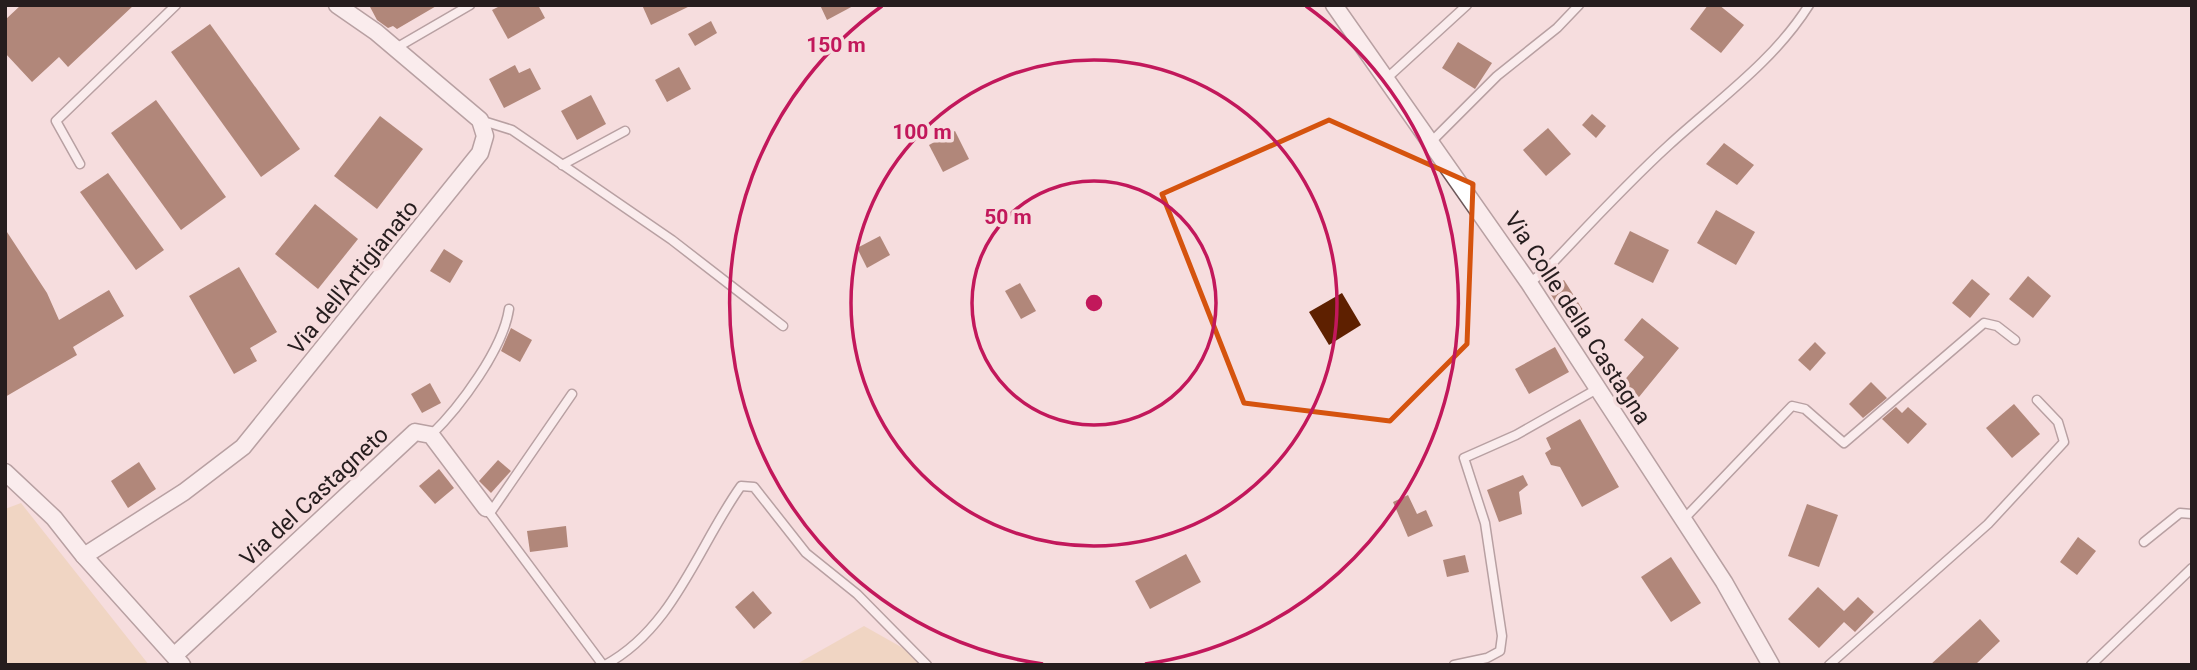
<svg xmlns="http://www.w3.org/2000/svg" width="2197" height="670" font-family="Roboto,sans-serif">
  <style>
    .green { fill: #e9cca3 }
    .building { fill: #5e2000 }
    .lines { fill: none; stroke-linecap: round; stroke-linejoin: round }
    .service-casing { stroke: #6d585a; stroke-width: 11 }
    .minor-casing { stroke: #6d585a; stroke-width: 19 }
    .service { stroke: #fff; stroke-width: 8 }
    .minor { stroke: #fff; stroke-width: 16 }
    .marked { fill: none; stroke: #d5530e; stroke-width: 5; stroke-linejoin: round }
    .ring { fill: none; stroke: #c2185b; stroke-width: 3.5 }
    .labels { text-anchor: middle; stroke-width: 7; stroke-linejoin: round; paint-order: stroke }
    .street-label { font-size: 23px; fill: #261d1e; stroke: #f6ddde }
    .centre { fill: #c2185b; stroke: #f6ddde; stroke-width: 3.5 }
    .ring-label { font-size: 21px; text-anchor: middle; font-weight: bold; fill: #c2185b; stroke: #f6ddde; stroke-width: 7; stroke-linejoin: round; paint-order: stroke }
  </style>
  <rect width="100%" height="100%" fill="#f6ddde"/>
  <g class="green">
    <polygon points="21,503 149,665 5,665 5,509"/>
    <polygon points="864,626 933,665 795,665"/>
  </g>
  <g class="building">
    <polygon points="21,5 134,5 68,67 59,57 32,82 5,53 5,20"/>
    <polygon points="369,5 438,5 397,29 393,26 388,28 377,20"/>
    <polygon points="502,5 538,5 545,18 508,39 492,10"/>
    <polygon points="642,5 692,5 651,25"/>
    <polygon points="820,5 855,5 827,20"/>
    <polygon points="1708,5 1719,5 1744,25 1721,53 1690,29"/>
    <polygon points="711,21 717,33 695,46 688,34"/>
    <polygon points="210,24 300,149 261,177 171,52"/>
    <polygon points="1458,42 1492,63 1475,89 1442,68"/>
    <polygon points="515,65 519,73 530,68 541,89 504,108 489,79"/>
    <polygon points="679,67 691,89 667,102 655,80"/>
    <polygon points="591,95 606,124 577,140 561,111"/>
    <polygon points="156,100 226,197 181,230 111,133"/>
    <polygon points="1592,114 1606,126 1596,138 1582,125"/>
    <polygon points="380,116 423,149 377,209 334,176"/>
    <polygon points="1548,128 1571,154 1546,176 1523,150"/>
    <polygon points="955,131 969,159 943,172 929,145"/>
    <polygon points="1724,143 1754,165 1737,185 1706,164"/>
    <polygon points="108,173 164,250 136,270 80,192"/>
    <polygon points="315,204 358,239 318,289 275,254"/>
    <polygon points="1716,210 1755,232 1736,265 1697,243"/>
    <polygon points="5,229 47,293 59,320 109,290 124,316 73,347 77,355 5,397"/>
    <polygon points="1630,231 1669,250 1653,283 1614,264"/>
    <polygon points="880,236 890,255 867,268 857,248"/>
    <polygon points="444,249 463,261 450,283 430,271"/>
    <polygon points="239,267 277,332 250,348 257,361 234,374 189,296"/>
    <polygon points="2028,276 2051,296 2033,318 2009,299"/>
    <polygon points="1972,279 1990,294 1970,318 1952,303"/>
    <polygon points="1564,280 1583,310 1567,320 1548,290"/>
    <polygon points="1020,283 1036,311 1021,319 1005,291"/>
    <polygon points="1342,293 1361,325 1329,345 1309,312"/>
    <polygon points="1642,318 1679,348 1639,397 1622,383 1644,357 1624,340"/>
    <polygon points="511,328 532,340 520,362 501,351"/>
    <polygon points="1815,342 1826,353 1810,371 1798,360"/>
    <polygon points="1555,347 1569,372 1529,394 1515,369"/>
    <polygon points="1871,382 1887,398 1863,418 1849,404"/>
    <polygon points="430,383 441,403 422,413 411,394"/>
    <polygon points="2014,404 2040,434 2012,458 1986,428"/>
    <polygon points="1896,407 1902,413 1908,407 1927,424 1908,444 1882,419"/>
    <polygon points="1580,419 1619,487 1582,507 1560,467 1551,465 1545,453 1551,449 1546,438"/>
    <polygon points="498,460 511,471 491,493 479,481"/>
    <polygon points="139,462 156,489 128,508 111,481"/>
    <polygon points="439,469 454,488 435,504 419,486"/>
    <polygon points="1523,475 1528,485 1519,492 1522,514 1499,522 1487,490"/>
    <polygon points="1408,495 1417,514 1426,510 1433,526 1408,537 1393,502"/>
    <polygon points="1807,504 1838,515 1819,567 1788,556"/>
    <polygon points="566,526 568,547 530,552 527,531"/>
    <polygon points="2078,537 2096,551 2077,575 2060,562"/>
    <polygon points="1186,554 1201,582 1150,609 1135,581"/>
    <polygon points="1465,555 1469,572 1447,577 1443,560"/>
    <polygon points="1671,557 1701,603 1671,622 1641,577"/>
    <polygon points="1818,587 1844,611 1858,597 1874,612 1855,632 1844,622 1819,648 1788,619"/>
    <polygon points="753,591 772,613 754,629 735,607"/>
    <polygon points="1980,619 2000,641 1975,665 1930,665"/>
  </g>
  <g class="lines">
    <defs>
      <g id="service">
        <polyline points="396,48 470,5"/>
        <polyline points="1386,79 1467,5"/>
        <polyline points="480,120 512,130 672,240 783,326"/>
        <polyline points="1431,142 1497,76 1557,28 1579,5"/>
        <polyline points="80,164 56,121 176,5"/>
        <polyline points="562,165 625,131"/>
        <path d="M1529,283L1545,271C1585,229 1625,185 1669,145C1717,101 1774,61 1809,5"/>
        <path d="M431,435C460,407 503,349 509,309"/>
        <polyline points="486,508 603,665"/>
        <polyline points="490,513 572,394"/>
        <polyline points="1683,520 1792,406 1805,409 1844,443 1984,323 1997,326 2015,340"/>
        <polyline points="2144,542 2180,513 2192,514"/>
        <path d="M605,665C674,628 698,546 741,486L754,487L806,553L857,594L927,665"/>
        <polyline points="1454,665 1487,658 1500,651 1502,636 1485,523 1464,458 1516,435 1597,389"/>
        <polyline points="1829,665 1988,524 2064,442 2058,422 2037,400"/>
        <polyline points="2091,665 2192,568"/>
      </g>
      <g id="minor">
        <polyline points="1334,5 1529,283 1724,582 1771,665"/>
        <polyline points="5,472 54,518 84,556 182,665"/>
        <polyline points="84,556 184,492 243,447 480,153 485,136 480,120 376,32 337,5"/>
        <polyline points="175,655 415,432 431,435 486,508"/>
      </g>
    </defs>
    <use href="#service" class="service-casing"/>
    <use href="#minor" class="minor-casing"/>
    <use href="#service" class="service"/>
    <use href="#minor" class="minor"/>
  </g>
  <path d="M0 0H2197V670H0ZM1329,120L1473,184L1467,344L1390,421L1244,403L1162,194Z" fill="#f6ddde" fill-opacity=".55" fill-rule="evenodd"/>
  <path class="marked" d="M1329,120L1473,184L1467,344L1390,421L1244,403L1162,194Z"/>
  <g class="ring">
    <circle cx="1094" cy="303" r="122"/>
    <circle cx="1094" cy="303" r="243"/>
    <path d="M1043 664A365 365 0 0 1 882 6M1306 6A365 365 0 0 1 1145 664"/>
  </g>
  <g class="labels">
    <g class="street-label">
      <text transform="translate(353 277) rotate(-51)" y="8">Via dell'Artigianato</text>
      <text transform="translate(1578 318) rotate(57)" y="8">Via Colle della Castagna</text>
      <text transform="translate(314 496) rotate(-43)" y="8">Via del Castagneto</text>
    </g>
  </g>
  <circle cx="1094" cy="303" r="10" class="centre"/>
  <g class="ring-label">
    <text x="836" y="52">150 m</text>
    <text x="922" y="139">100 m</text>
    <text x="1008" y="224">50 m</text>
  </g>
  <rect width="2197" height="670" fill="none" stroke="#261d1e" stroke-width="14"/>
</svg>
